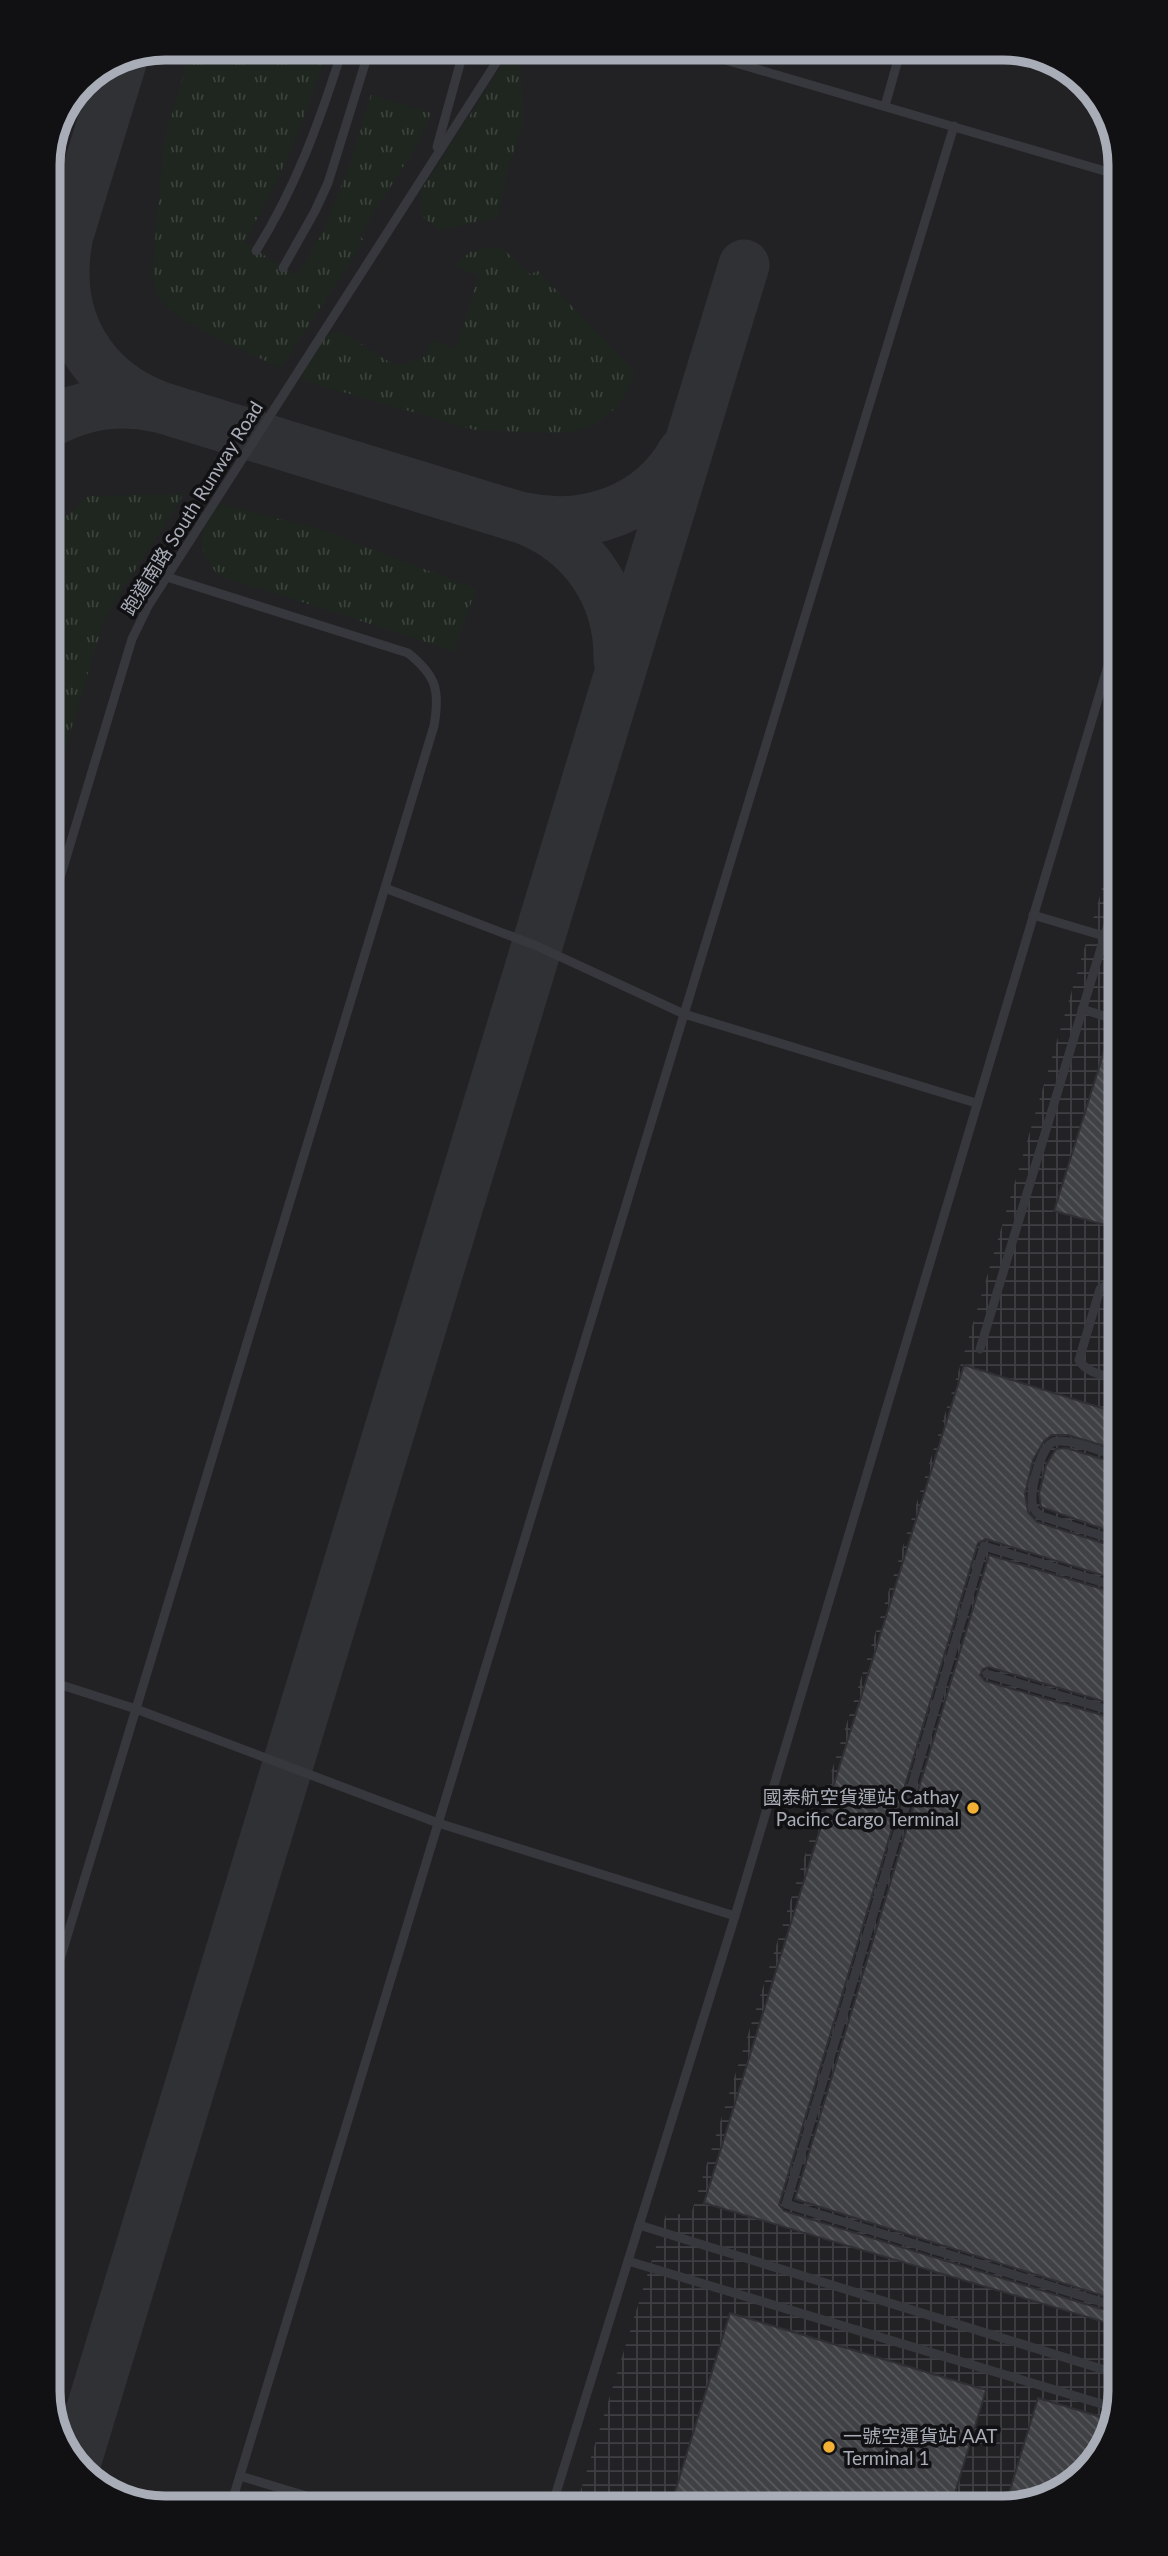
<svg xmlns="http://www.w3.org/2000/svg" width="1168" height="2556" font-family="Lato,'Noto Sans TC',sans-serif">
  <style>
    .built { fill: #222225 }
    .industrial { fill: url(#industrial-grid) }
    .grass { fill: url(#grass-tufts) }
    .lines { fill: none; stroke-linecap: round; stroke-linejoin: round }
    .taxiway { stroke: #303135; stroke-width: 51 }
    .building { fill: url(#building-back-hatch); stroke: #303034; stroke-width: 2 }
    .lane { stroke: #37383d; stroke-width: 9 }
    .lane-bridge { stroke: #37383d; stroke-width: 9 }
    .poi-dot { fill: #f2b134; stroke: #111113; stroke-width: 2.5 }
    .labels { text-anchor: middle; stroke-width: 7; stroke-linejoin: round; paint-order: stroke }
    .street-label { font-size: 19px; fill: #a8adb8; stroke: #111113 }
    .poi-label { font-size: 19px; fill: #a8adb8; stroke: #111113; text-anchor: end }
    .rim { fill: none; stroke: #a8adb8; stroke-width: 9 }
  </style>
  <defs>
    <pattern id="industrial-grid" width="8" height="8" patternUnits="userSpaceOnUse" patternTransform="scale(1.75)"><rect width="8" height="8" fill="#222225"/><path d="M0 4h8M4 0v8" fill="none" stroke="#3f3f43"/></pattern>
    <pattern id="grass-tufts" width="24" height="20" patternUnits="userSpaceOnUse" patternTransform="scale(1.75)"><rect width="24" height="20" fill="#1e261f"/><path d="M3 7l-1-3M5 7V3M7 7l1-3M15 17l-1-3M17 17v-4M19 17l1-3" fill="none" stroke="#3c433d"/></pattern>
    <pattern id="building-back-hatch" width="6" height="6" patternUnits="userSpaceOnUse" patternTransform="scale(1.75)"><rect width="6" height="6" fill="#404145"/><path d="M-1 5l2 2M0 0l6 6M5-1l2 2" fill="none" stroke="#595a5e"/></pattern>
  </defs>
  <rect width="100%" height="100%" fill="#161618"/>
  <polygon class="built" points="1012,48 1075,72 1114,126 1121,2392 1042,2502 156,2508 93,2484 54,2430 47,157 82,81 120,56"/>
  <polygon class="industrial" points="1116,842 1121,2392 1097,2463 1042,2502 576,2506 667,2211 690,2217 963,1357"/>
  <g class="grass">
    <polygon points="511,52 518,52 524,123 508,167 497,218 439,230 422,216 420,192"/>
    <path d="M326,54C305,120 279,182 244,242L296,276L322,234L351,162L371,95L431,113L417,145L359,236L364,240L281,368C254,355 171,320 159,297C153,287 153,276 153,265L164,142L189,55Z"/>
    <path d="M494,248L503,249L531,275L537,270L632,369L634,377L618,406L592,427L563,433L475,430L301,380C307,367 314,347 325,337C343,321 373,358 396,364C404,366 414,360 422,358L432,341L456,348L479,275L456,267C468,250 474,249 494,248Z"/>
    <polygon points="184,494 105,617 49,802 49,548 66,516 88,496"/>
    <path d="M219,504L319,529L476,589L454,651L218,575C195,545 197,533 219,504Z"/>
  </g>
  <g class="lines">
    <g class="taxiway">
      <path d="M67,240C53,317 89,382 163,408L522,518C583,541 620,594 619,660"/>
      <polyline points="57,271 123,56"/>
      <path d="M48,423C83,404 118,398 157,407"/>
      <path d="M525,518C586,531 651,509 683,452"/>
      <polyline points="76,2461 744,265"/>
    </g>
  </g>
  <g class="building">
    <polygon points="1112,1026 1117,1027 1117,1228 1054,1211"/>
    <polygon points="964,1365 1118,1413 1118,1450 1068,1435 1052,1435 1044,1441 1033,1460 1025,1494 1028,1512 1037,1522 1118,1548 1118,1580 986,1539 978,1543 779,2205 784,2211 1121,2315 1121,2327 704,2203"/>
    <polygon points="1066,1448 1118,1464 1118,1534 1041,1507 1039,1494 1046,1465 1056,1449"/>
    <polygon points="989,1555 1119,1594 1119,1706 989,1667 983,1669 980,1675 985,1681 1119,1720 1120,2301 795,2199"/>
    <polygon points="730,2313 986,2390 952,2503 671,2505"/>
    <polygon points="1038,2398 1111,2420 1097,2463 1042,2502 1006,2503"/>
  </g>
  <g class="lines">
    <g class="lane">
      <polyline points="695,51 1115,174"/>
      <polyline points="885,106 901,49"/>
      <polyline points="437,147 463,53"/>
      <path d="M256,251C295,189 319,123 341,54"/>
      <polyline points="283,268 315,211 328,183 368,54"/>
      <polyline points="385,888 537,946 684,1014 976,1103"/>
      <polyline points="50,911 132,639 148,606 503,52"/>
      <polyline points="1033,915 1104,936"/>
      <polyline points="1082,1009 1117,1020"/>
      <path d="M1118,1283L1108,1284L1100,1289L1079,1360C1086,1373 1104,1375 1118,1379"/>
      <polyline points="980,1349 1117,895"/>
      <polyline points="987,1674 1119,1713"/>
      <polyline points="52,1682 136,1709 438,1823 735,1916"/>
      <path d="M52,1986L434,726C440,691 437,676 408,653L167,577"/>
      <polyline points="639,2225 1121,2375"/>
      <polyline points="628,2261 1115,2408"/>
      <polyline points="240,2476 343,2507"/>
      <polyline points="552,2506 735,1916 1116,639"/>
      <polyline points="230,2508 954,126"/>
    </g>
    <g class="lane-bridge">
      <path d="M1118,1457C1104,1452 1067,1437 1053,1442C1040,1448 1027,1497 1034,1508C1035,1512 1039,1514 1041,1516L1118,1541"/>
      <polyline points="1118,1587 984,1546 786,2204 1121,2308"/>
    </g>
  </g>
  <g class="poi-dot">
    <circle cx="973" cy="1808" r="7"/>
    <circle cx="829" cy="2447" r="7"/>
  </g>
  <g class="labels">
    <g class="street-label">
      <text transform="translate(192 508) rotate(-58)" y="7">跑道南路 South Runway Road</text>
    </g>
    <g class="poi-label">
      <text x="959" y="1804">國泰航空貨運站 Cathay<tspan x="959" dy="22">Pacific Cargo Terminal</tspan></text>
      <text x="843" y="2443" text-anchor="start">一號空運貨站 AAT<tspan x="843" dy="22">Terminal 1</tspan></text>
    </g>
  </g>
  <path d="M0 0H1168V2556H0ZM165 60H1003A105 105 0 0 1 1108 165V2391A105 105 0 0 1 1003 2496H165A105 105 0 0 1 60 2391V165A105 105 0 0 1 165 60Z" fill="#111113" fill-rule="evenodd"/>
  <path class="rim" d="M165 60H1003A105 105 0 0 1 1108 165V2391A105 105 0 0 1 1003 2496H165A105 105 0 0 1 60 2391V165A105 105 0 0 1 165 60Z"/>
</svg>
